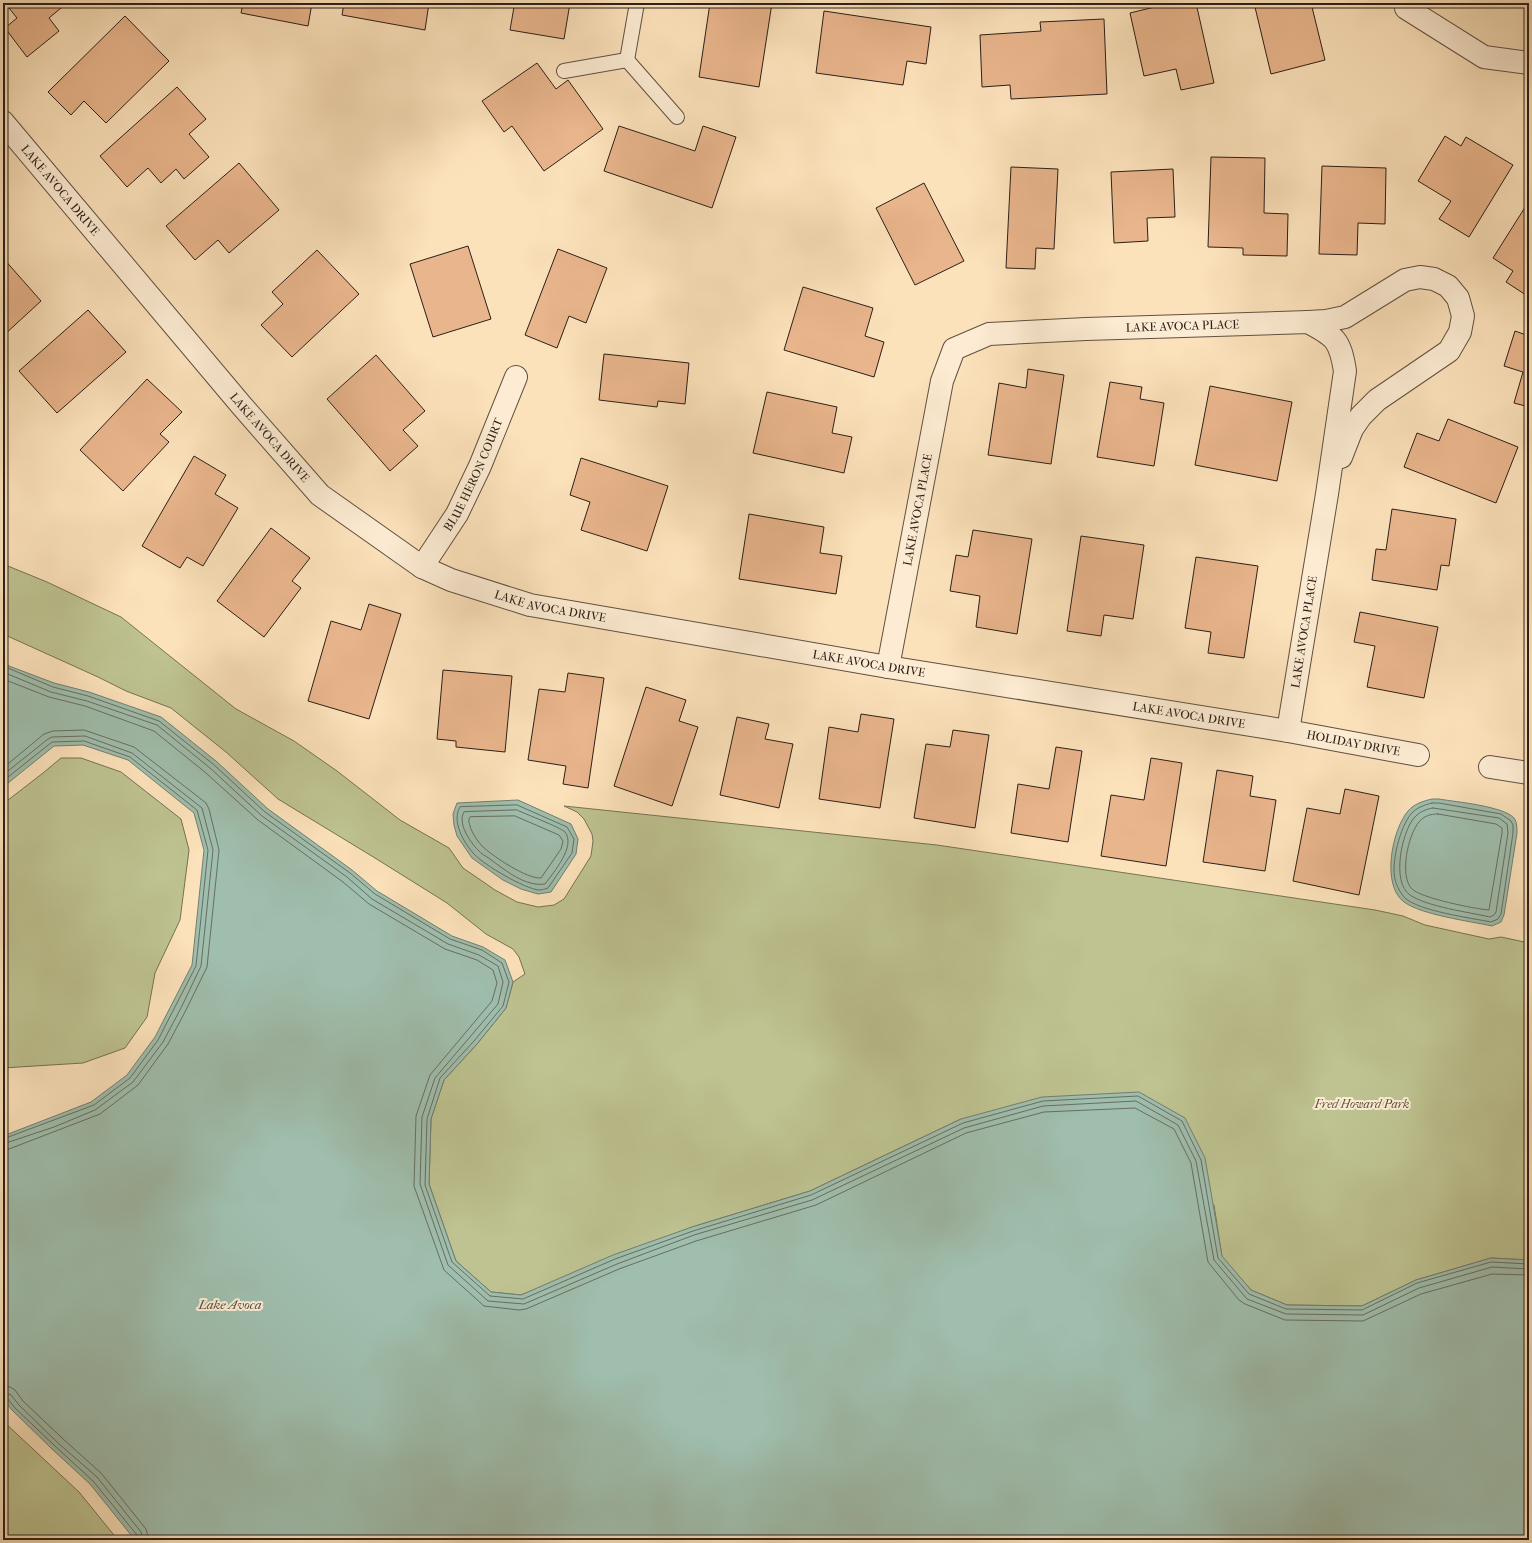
<svg xmlns="http://www.w3.org/2000/svg" width="1532" height="1543" font-family="'IM FELL French Canon',serif">
  <style>
    .green { fill: #bec391; stroke: #767154 }
    .water { fill: #9fbead; stroke: #717e71 }
    .lines { fill: none; stroke-linecap: round; stroke-linejoin: round }
    .shore { stroke: #666e62; stroke-width: 1 }
    .building { fill: #e9b58c; stroke: #2d1f18 }
    .service-casing { stroke: #615041; stroke-width: 16 }
    .minor-casing { stroke: #615041; stroke-width: 24 }
    .service { stroke: #fdecd3; stroke-width: 14 }
    .minor { stroke: #fdecd3; stroke-width: 22 }
    .labels { text-anchor: middle; stroke-width: 4; stroke-linejoin: round; paint-order: stroke }
    .street-label { font-size: 12px; fill: #2d1f18; stroke: #fdecd3 }
    .park-label { font-size: 12px; font-style: italic; fill: #58503c; stroke: #fdecd3 }
    .water-label { font-size: 13px; font-style: italic; fill: #4f4f45; stroke: #fdecd3 }
  </style>
  <rect width="100%" height="100%" fill="#fce2bb"/>
  <filter id="stains"><feTurbulence type="fractalNoise" baseFrequency=".005" numOctaves="4"/><feColorMatrix values="0 0 0 0 .2 0 0 0 0 .09 0 0 0 0 .02 0 0 0 .5 -.17"/></filter>
  <radialGradient id="worn" r=".72"><stop offset=".6" stop-color="#630" stop-opacity="0"/><stop offset="1" stop-color="#630" stop-opacity=".3"/></radialGradient>
  <g class="green">
    <polygon points="3,564 47,582 121,617 236,709 294,741 337,771 400,820 449,848 463,868 495,890 517,902 538,907 554,905 564,899 591,856 593,841 592,834 584,819 577,812 564,806 937,845 1375,910 1403,916 1425,925 1489,939 1501,937 1529,943 1529,1260 1491,1258 1416,1280 1362,1306 1287,1305 1251,1290 1222,1257 1214,1205 961,1119 810,1191 692,1227 521,1295 491,1292 456,1261 429,1184 431,1119 444,1080 477,1044 506,1008 513,982 525,974 519,957 513,949 486,934 447,903 375,858 278,799 226,752 171,708 126,691 98,677 3,634"/>
    <polygon points="61,758 81,758 121,772 181,819 189,850 180,920 155,973 147,1017 125,1048 83,1063 3,1068 3,804 43,773"/>
    <polygon points="3,1421 79,1492 118,1540 3,1540"/>
  </g>
  <g class="water">
    <polygon points="3,661 9,666 54,683 89,692 161,717 216,761 268,809 352,870 377,891 452,936 483,947 505,960 513,982 506,1008 477,1044 444,1080 431,1119 429,1184 456,1261 491,1292 521,1295 613,1255 692,1227 810,1191 961,1119 1042,1097 1139,1092 1185,1118 1205,1158 1222,1256 1251,1290 1287,1305 1362,1306 1416,1280 1491,1258 1529,1260 1529,1540 135,1540 90,1484 52,1449 12,1410 3,1399 3,1136 91,1102 127,1075 155,1037 192,965 204,850 194,813 128,760 83,745 54,746 3,787"/>
    <path d="M1432,799H1439C1456,802 1503,806 1514,818C1517,822 1517,828 1517,833L1504,915L1501,922L1492,926C1469,921 1422,915 1404,902C1381,885 1392,830 1408,811C1414,804 1423,801 1432,799Z"/>
    <polygon points="518,800 571,824 578,839 576,854 551,892 538,894 521,889 503,880 472,858 457,836 454,825 453,814 457,803"/>
  </g>
  <g class="lines">
    <g class="shore">
      <polyline points="3,666 53,687 88,696 159,721 213,764 265,812 350,873 375,894 450,939 482,950 502,963 509,982 503,1006 474,1041 440,1078 427,1119 425,1185 452,1262 490,1296 523,1299 615,1259 693,1231 811,1195 963,1123 1043,1101 1138,1096 1182,1121 1201,1160 1218,1258 1249,1294 1286,1309 1362,1310 1417,1283 1491,1262 1529,1264"/>
      <polyline points="3,672 51,692 87,701 157,725 210,768 262,816 347,877 372,899 448,944 479,955 498,966 503,982 498,1004 435,1078 422,1117 420,1184 448,1265 488,1301 524,1304 617,1264 694,1235 812,1200 964,1128 1043,1106 1136,1101 1178,1125 1196,1161 1214,1260 1247,1299 1286,1314 1363,1315 1419,1288 1492,1267 1529,1269"/>
      <polyline points="3,679 49,697 85,706 154,731 206,773 258,820 343,882 369,904 445,949 477,960 493,970 497,983 492,1001 430,1075 416,1116 414,1186 444,1270 484,1306 519,1310 526,1309 619,1269 696,1241 816,1205 966,1133 1044,1112 1135,1108 1174,1129 1191,1163 1208,1262 1239,1300 1245,1304 1285,1320 1363,1321 1421,1294 1492,1274 1529,1275"/>
      <polyline points="3,768 44,734 53,731 84,730 134,747 206,803 209,809 219,850 207,967 186,1010 168,1044 138,1085 100,1114 9,1149 3,1150"/>
      <polyline points="3,775 48,739 52,737 85,736 132,753 202,808 213,850 201,966 181,1008 163,1042 133,1082 95,1110 54,1127 3,1144"/>
      <polyline points="3,781 52,742 84,741 130,757 197,810 208,850 196,966 158,1040 130,1078 94,1105 3,1139"/>
      <path d="M1432,803H1439L1501,814L1511,821L1513,825V833L1501,914L1498,919L1491,922C1471,918 1419,911 1405,898C1401,894 1396,885 1395,879C1391,863 1400,827 1411,814C1416,808 1424,805 1432,803Z"/>
      <path d="M517,805L567,827L574,839L572,853L548,888C545,889 542,890 539,890C525,889 484,865 474,854C464,843 451,821 460,807Z"/>
      <path d="M1433,808L1499,818L1507,824L1508,833L1496,912L1494,915L1490,917C1468,912 1428,907 1410,895C1391,882 1402,832 1414,818C1419,812 1426,809 1433,808Z"/>
      <path d="M517,810C525,814 560,827 565,832C576,846 554,872 545,884C525,887 505,870 490,859C486,856 481,854 478,850C470,842 457,823 464,812Z"/>
      <path d="M1438,814L1496,824L1502,828V833L1489,910C1475,909 1421,898 1412,889C1399,876 1408,835 1419,822C1424,816 1430,814 1438,814Z"/>
      <path d="M515,816L559,835L563,841L561,849L541,878C527,879 494,857 483,847C478,842 472,833 470,826C469,822 468,820 470,817Z"/>
      <polyline points="3,1386 10,1387 15,1390 23,1401 62,1438 101,1473 146,1529 149,1540"/>
      <polyline points="3,1392 11,1395 19,1405 58,1443 97,1477 141,1532 143,1540"/>
      <polyline points="3,1397 7,1398 15,1408 55,1446 93,1481 137,1535 138,1540"/>
    </g>
  </g>
  <g class="building">
    <polygon points="5,3 67,3 49,18 59,31 27,57 5,28 17,18"/>
    <polygon points="243,3 312,3 308,26 241,13"/>
    <polygon points="344,3 429,3 425,30 342,15"/>
    <polygon points="491,3 570,3 564,39 510,30 514,7"/>
    <polygon points="710,3 772,3 759,87 699,77"/>
    <polygon points="1171,3 1196,3 1214,83 1181,90 1176,69 1144,76 1130,13"/>
    <polygon points="1254,3 1311,3 1325,60 1271,74"/>
    <polygon points="824,11 931,27 926,64 907,61 903,85 816,73"/>
    <polygon points="125,16 169,61 106,123 84,101 71,115 48,92"/>
    <polygon points="1104,19 1107,94 1011,99 1010,85 982,87 980,35 1041,31 1040,22"/>
    <polygon points="537,63 556,89 568,80 603,129 544,171 512,126 504,132 482,101"/>
    <polygon points="177,87 206,119 189,134 209,157 184,179 176,169 161,183 148,168 127,187 100,156"/>
    <polygon points="619,126 695,151 703,126 736,137 712,208 604,171"/>
    <polygon points="1445,136 1461,146 1466,137 1513,165 1469,237 1439,219 1451,201 1418,181"/>
    <polygon points="1211,157 1265,158 1264,213 1288,214 1287,256 1243,255 1243,248 1208,247"/>
    <polygon points="239,163 279,210 229,253 218,240 195,260 166,226"/>
    <polygon points="1322,166 1386,168 1385,224 1358,223 1357,255 1319,254"/>
    <polygon points="1011,167 1058,169 1054,249 1036,248 1035,269 1006,268"/>
    <polygon points="1173,169 1175,217 1147,218 1148,241 1114,243 1111,172"/>
    <polygon points="924,183 964,261 915,285 876,208"/>
    <polygon points="1529,201 1529,297 1506,282 1513,271 1493,258"/>
    <polygon points="468,246 491,319 433,337 410,264"/>
    <polygon points="558,249 607,268 586,323 569,316 557,348 525,335"/>
    <polygon points="317,250 359,294 292,357 261,325 283,304 272,292"/>
    <polygon points="3,258 41,301 3,336"/>
    <polygon points="803,287 873,308 865,336 884,342 874,377 784,350"/>
    <polygon points="88,310 126,352 57,413 19,371"/>
    <polygon points="1515,331 1529,336 1529,407 1514,403 1523,372 1504,366"/>
    <polygon points="604,354 689,363 685,404 658,401 657,407 599,400"/>
    <polygon points="376,355 425,411 403,430 418,446 390,471 327,399"/>
    <polygon points="1028,369 1064,375 1051,464 988,455 999,383 1026,388"/>
    <polygon points="147,379 182,412 160,434 169,442 123,491 80,450"/>
    <polygon points="1110,382 1142,387 1140,399 1164,403 1154,466 1097,457"/>
    <polygon points="1210,386 1292,402 1277,481 1195,465"/>
    <polygon points="767,392 837,407 832,433 852,437 844,473 753,453"/>
    <polygon points="1448,419 1518,447 1496,503 1404,467 1417,433 1439,441"/>
    <polygon points="194,456 226,475 215,494 238,508 203,566 187,557 180,568 142,546"/>
    <polygon points="581,458 668,486 647,551 581,530 590,502 570,495"/>
    <polygon points="1392,509 1456,519 1449,566 1441,565 1437,590 1372,580 1376,549 1386,550"/>
    <polygon points="749,514 824,527 820,553 842,556 836,594 739,579"/>
    <polygon points="271,528 310,558 292,581 301,588 264,637 217,601"/>
    <polygon points="973,530 1032,539 1017,634 976,627 980,596 950,591 956,555 968,557"/>
    <polygon points="1081,536 1144,545 1133,619 1104,615 1101,636 1067,631"/>
    <polygon points="1196,557 1258,566 1244,658 1208,653 1211,632 1185,628"/>
    <polygon points="369,604 401,614 369,719 308,701 331,621 361,630"/>
    <polygon points="1360,612 1438,627 1424,698 1367,687 1375,646 1354,642"/>
    <polygon points="443,670 512,676 505,752 456,747 456,741 437,739"/>
    <polygon points="568,673 604,678 588,788 563,784 566,766 528,760 539,689 565,692"/>
    <polygon points="646,687 686,700 679,721 698,727 672,806 614,786"/>
    <polygon points="861,714 894,719 880,808 819,799 829,727 858,732"/>
    <polygon points="737,717 769,724 765,739 793,744 779,808 720,795"/>
    <polygon points="953,730 989,735 975,828 914,818 926,744 950,747"/>
    <polygon points="1056,747 1082,751 1068,842 1011,833 1018,784 1049,789"/>
    <polygon points="1151,758 1182,763 1166,866 1101,856 1111,795 1144,800"/>
    <polygon points="1217,770 1253,776 1250,796 1276,800 1265,871 1203,862"/>
    <polygon points="1345,789 1379,796 1359,895 1293,881 1307,808 1340,814"/>
  </g>
  <g class="lines">
    <defs>
      <g id="service">
        <polyline points="627,60 677,117"/>
        <polyline points="564,71 627,60 637,3"/>
      </g>
      <g id="minor">
        <polyline points="1405,3 1406,8 1484,57 1529,63"/>
        <path id="s1" d="M3,122L242,406L320,495L422,567L451,580L530,605L888,667L1288,731L1418,755"/>
        <polyline points="1308,322 1326,321 1345,317 1405,280 1420,277 1434,279 1448,286 1458,298 1463,316 1460,332 1449,351 1377,400 1361,416 1352,429 1341,457"/>
        <path id="s2" d="M422,567L457,514L480,466L516,377"/>
        <path id="s3" d="M888,667L942,381L954,349L989,334L1086,329L1308,322C1335,336 1340,340 1345,371L1327,494L1288,731"/>
        <polyline points="1490,767 1529,773"/>
      </g>
    </defs>
    <use href="#service" class="service-casing"/>
    <use href="#minor" class="minor-casing"/>
    <use href="#service" class="service"/>
    <use href="#minor" class="minor"/>
  </g>
  <g class="labels">
    <g class="street-label">
      <text dy="4" stroke="none"><textPath href="#s1" startOffset="89">LAKE AVOCA DRIVE</textPath></text>
      <text dy="4" stroke="none"><textPath href="#s3" startOffset="557">LAKE AVOCA PLACE</textPath></text>
      <text dy="4" stroke="none"><textPath href="#s1" startOffset="413">LAKE AVOCA DRIVE</textPath></text>
      <text dy="4" stroke="none"><textPath href="#s2" startOffset="106">BLUE HERON COURT</textPath></text>
      <text dy="4" stroke="none"><textPath href="#s3" startOffset="160">LAKE AVOCA PLACE</textPath></text>
      <text dy="4" stroke="none"><textPath href="#s1" startOffset="749">LAKE AVOCA DRIVE</textPath></text>
      <text transform="translate(1304 632) rotate(-81)" y="4">LAKE AVOCA PLACE</text>
      <text dy="4" stroke="none"><textPath href="#s1" startOffset="1073">LAKE AVOCA DRIVE</textPath></text>
      <text dy="4" stroke="none"><textPath href="#s1" startOffset="1397">LAKE AVOCA DRIVE</textPath></text>
      <text dy="4" stroke="none"><textPath href="#s1" startOffset="1564">HOLIDAY DRIVE</textPath></text>
    </g>
    <g class="park-label">
      <text x="1362" y="1108">Fred Howard Park</text>
    </g>
    <g class="water-label">
      <text x="230" y="1309">Lake Avoca</text>
    </g>
  </g>
  <rect width="1532" height="1543" fill="none" stroke="#fce2bb" stroke-width="16"/>
  <rect x="4" y="4" width="1524" height="1535" fill="none" stroke="#2d1f18" stroke-width="2"/>
  <rect x="8" y="8" width="1516" height="1527" fill="none" stroke="#2d1f18"/>
  <rect width="100%" height="100%" filter="url(#stains)"/>
  <rect width="100%" height="100%" fill="url(#worn)"/>
</svg>
